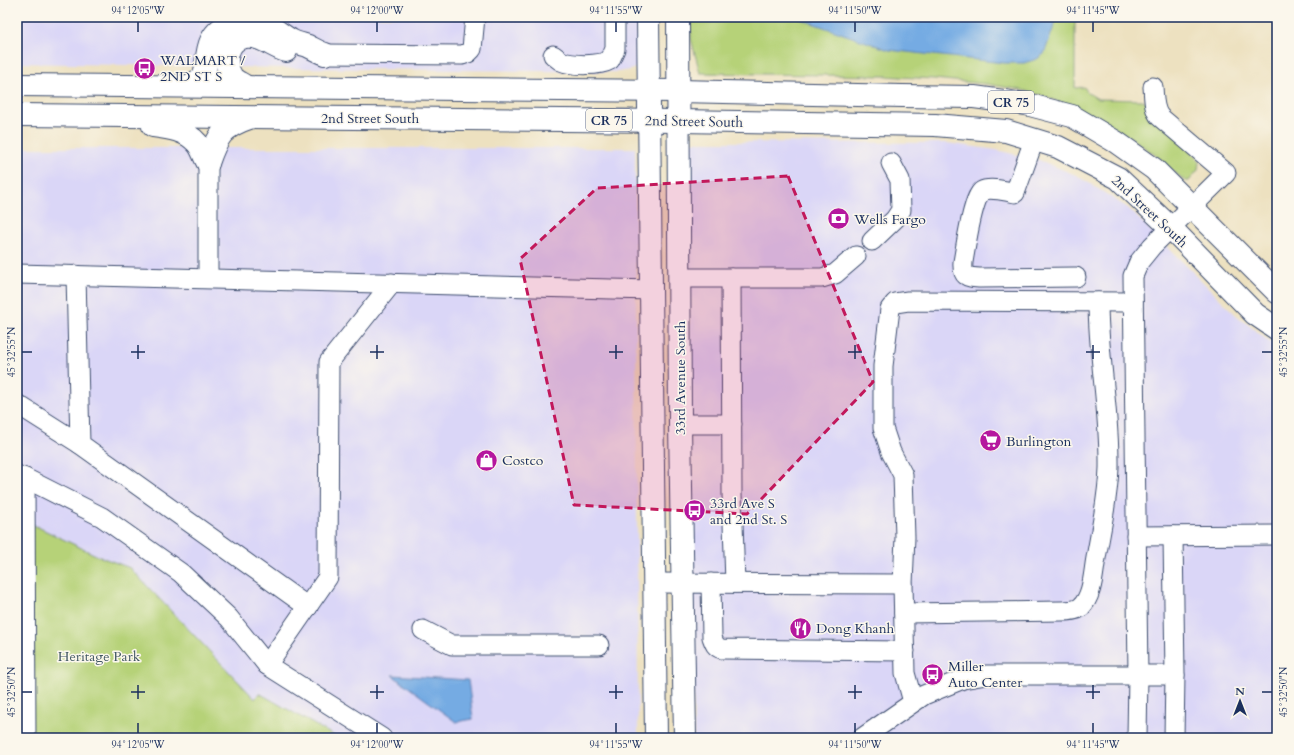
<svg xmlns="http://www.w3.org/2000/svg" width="1294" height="755" font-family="Cardo,serif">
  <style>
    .built { fill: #dad6f7 }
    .green { fill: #b6d278; stroke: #68806b }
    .water { fill: #75abe3; stroke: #486da0 }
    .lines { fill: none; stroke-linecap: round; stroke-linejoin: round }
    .minor-casing { stroke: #3a4a6d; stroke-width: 21 }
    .major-casing { stroke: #3a4a6d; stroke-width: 24 }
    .minor { stroke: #fff; stroke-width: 19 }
    .major { stroke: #fff; stroke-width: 22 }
    .marked { fill: #c2185b; fill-opacity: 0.2; stroke: #c2185b; stroke-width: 3; stroke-dasharray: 8 5; stroke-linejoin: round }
    .ticks { fill: none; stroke: #1b2f5e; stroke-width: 1.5 }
    .labels { text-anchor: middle; stroke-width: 3; stroke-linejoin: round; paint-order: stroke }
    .shield { fill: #fbf7ec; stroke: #5e6b89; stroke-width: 1 }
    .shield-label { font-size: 13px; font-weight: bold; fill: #1b2f5e }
    .poi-label { font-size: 14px; fill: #1b2f5e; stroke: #fbf7ec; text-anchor: start }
    .street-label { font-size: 14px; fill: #1b2f5e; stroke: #fbf7ec }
    .park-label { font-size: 14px; fill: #425864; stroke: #fbf7ec }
    .neatline { fill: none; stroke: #1b2f5e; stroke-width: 1.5 }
    .ticks-label { font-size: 10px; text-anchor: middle; fill: #1b2f5e }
  </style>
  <rect width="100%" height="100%" fill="#fbf7ec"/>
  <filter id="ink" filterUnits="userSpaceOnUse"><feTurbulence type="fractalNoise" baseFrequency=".025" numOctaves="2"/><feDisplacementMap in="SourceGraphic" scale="8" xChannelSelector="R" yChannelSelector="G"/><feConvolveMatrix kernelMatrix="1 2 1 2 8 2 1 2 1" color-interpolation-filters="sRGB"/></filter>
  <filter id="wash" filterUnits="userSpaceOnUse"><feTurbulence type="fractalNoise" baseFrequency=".012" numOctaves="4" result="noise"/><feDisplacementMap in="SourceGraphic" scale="16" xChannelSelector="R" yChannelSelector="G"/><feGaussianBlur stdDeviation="0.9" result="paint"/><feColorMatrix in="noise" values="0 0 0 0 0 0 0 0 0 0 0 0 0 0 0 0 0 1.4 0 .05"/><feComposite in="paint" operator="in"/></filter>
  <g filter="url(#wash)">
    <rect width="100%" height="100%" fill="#ede1c0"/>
    <g class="built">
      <polygon points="17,17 637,17 638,61 637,67 630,70 618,72 292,68 17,63"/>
      <polygon points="688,142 947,143 996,150 1039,160 1078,176 1128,208 1236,315 1277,348 1277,738 694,738"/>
      <polygon points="17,148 635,148 638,738 299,738 285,731 130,568 98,556 17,517"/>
    </g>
    <g class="green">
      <polygon points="690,17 1075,17 1075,88 1084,87 1088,93 1098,99 1142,100 1146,102 1196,158 1199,162 1198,170 1189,181 1185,181 1155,155 1130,137 1095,117 1044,96 1022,90 986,84 934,79 883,76 700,73 691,39"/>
      <polygon points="17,517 98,556 130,568 255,699 259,693 338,738 17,738"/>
    </g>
    <g class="water">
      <polygon points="795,17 1055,17 1053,29 1044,54 1037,59 1024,63 1004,63 889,50"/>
      <polygon points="392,675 468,680 473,719 456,722"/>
    </g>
  </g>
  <g filter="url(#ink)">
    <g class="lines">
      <defs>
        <g id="minor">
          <polyline points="325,54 462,55 468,53 472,49 475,17"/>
          <path d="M553,55C556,57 558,59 561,61C572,66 600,66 610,60L615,49V17"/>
          <path d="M1034,140L1015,193C1008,191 989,187 982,191C973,196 965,251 963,262C962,277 966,277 980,278L1076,277"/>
          <polyline points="208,163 208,278"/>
          <polyline points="872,241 895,219 901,210 900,180 891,163"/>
          <polyline points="17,274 651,290"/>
          <polyline points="76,275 80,444 308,607"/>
          <polyline points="679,278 822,278 835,274 856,256"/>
          <polyline points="731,278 732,494 735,583"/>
          <polyline points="17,404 80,444"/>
          <polyline points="680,424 732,424"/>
          <polyline points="17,475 25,478 102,517 181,573 229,618 267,665 382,738"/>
          <polyline points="25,478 26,738"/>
          <polyline points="1136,536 1277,535"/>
          <polyline points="1173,536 1175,675 1174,738"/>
          <polyline points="654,583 903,584"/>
          <path d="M711,583L712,637C714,643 715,647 722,649L905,651"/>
          <path d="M904,613L1061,611C1067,611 1076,611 1081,607C1093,595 1093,574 1096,558C1101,529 1108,498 1109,468C1110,412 1098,357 1098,302"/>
          <polyline points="423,630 452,645 599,645"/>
          <polyline points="267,665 328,577 329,362 392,283"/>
          <polyline points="913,702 905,673 903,584 905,537 903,475 891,452 883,428 883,366 890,309 895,303 908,301 1133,302"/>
          <polyline points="862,738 924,695 963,679 986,675 1175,675"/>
          <path d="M1137,738L1138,675L1133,276L1139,262L1152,246L1226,173L1160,117C1153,109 1154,97 1153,87"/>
        </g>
        <g id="major">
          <polyline points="648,17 656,738"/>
          <polyline points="678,17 680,424 685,738"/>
          <polyline points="17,85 678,91 902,96 974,97 1026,104 1072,116 1116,142 1154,169 1277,292"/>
          <path d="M189,86L204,77C207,65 206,51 211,41C220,22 246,16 265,24C274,28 282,35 291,40C296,43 302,44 308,46C314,49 319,52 325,54"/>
          <path d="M245,86C241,83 235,81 232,77C223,64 226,39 245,37C261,35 272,47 286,51"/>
          <polyline points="17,115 679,121 935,125 1006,131 1058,147 1118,178 1171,228 1255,314 1277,329"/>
          <path d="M153,126C169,128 186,130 197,143C202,148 204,157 208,163"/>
          <path d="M208,163C217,137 222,127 249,118"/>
        </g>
      </defs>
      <use href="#minor" class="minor-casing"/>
      <use href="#major" class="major-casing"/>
      <use href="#minor" class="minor"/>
      <use href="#major" class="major"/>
    </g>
  </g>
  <path class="marked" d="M788,176L873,382L747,514L574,505L520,259L597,188Z"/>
  <path class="ticks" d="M138,22V32M377,22V32M616,22V32M855,22V32M1093,22V32M138,345V359M377,345V359M616,345V359M855,345V359M1093,345V359M22,352H32M131,352H145M370,352H384M609,352H623M848,352H862M1086,352H1100M1262,352H1272M138,685V699M377,685V699M616,685V699M855,685V699M1093,685V699M22,692H32M131,692H145M370,692H384M609,692H623M848,692H862M1086,692H1100M1262,692H1272M138,723V733M377,723V733M616,723V733M855,723V733M1093,723V733"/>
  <defs>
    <symbol id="bus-disc" viewBox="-11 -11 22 22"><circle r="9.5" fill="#b5179e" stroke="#fbf7ec"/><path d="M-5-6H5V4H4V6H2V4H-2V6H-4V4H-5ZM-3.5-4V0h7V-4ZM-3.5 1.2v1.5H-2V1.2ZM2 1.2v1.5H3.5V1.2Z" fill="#fff"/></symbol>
    <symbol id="bank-disc" viewBox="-11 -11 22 22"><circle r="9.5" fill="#b5179e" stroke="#fbf7ec"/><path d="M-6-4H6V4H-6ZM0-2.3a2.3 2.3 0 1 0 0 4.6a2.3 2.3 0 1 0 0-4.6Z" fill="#fff"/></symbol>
    <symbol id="supermarket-disc" viewBox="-11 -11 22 22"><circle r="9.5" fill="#b5179e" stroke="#fbf7ec"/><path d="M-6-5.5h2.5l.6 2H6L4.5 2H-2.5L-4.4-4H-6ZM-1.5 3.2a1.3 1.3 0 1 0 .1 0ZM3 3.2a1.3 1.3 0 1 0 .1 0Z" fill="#fff"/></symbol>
    <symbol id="shop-disc" viewBox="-11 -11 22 22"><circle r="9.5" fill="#b5179e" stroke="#fbf7ec"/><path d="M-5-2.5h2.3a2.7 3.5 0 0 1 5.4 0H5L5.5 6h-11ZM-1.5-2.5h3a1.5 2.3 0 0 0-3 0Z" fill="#fff"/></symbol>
    <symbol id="restaurant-disc" viewBox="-11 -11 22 22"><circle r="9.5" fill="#b5179e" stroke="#fbf7ec"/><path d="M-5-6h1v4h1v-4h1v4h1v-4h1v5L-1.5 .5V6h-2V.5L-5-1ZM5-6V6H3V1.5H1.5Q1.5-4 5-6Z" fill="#fff"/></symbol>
  </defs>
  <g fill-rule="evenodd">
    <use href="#bus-disc" x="132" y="56" width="25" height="25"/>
    <use href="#bank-disc" x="826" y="206" width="25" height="25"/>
    <use href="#supermarket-disc" x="978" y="428" width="25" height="25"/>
    <use href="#shop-disc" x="474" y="448" width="25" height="25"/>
    <use href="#bus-disc" x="682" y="498" width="25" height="25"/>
    <use href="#restaurant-disc" x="788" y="616" width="25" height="25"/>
    <use href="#bus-disc" x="920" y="662" width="25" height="25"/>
  </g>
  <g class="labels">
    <g class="shield">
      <rect x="988" y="91" width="46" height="22" rx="3"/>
      <rect x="586" y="109" width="46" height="22" rx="3"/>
    </g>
    <g class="shield-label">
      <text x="1011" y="107">CR 75</text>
      <text x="609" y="125">CR 75</text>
    </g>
    <g class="poi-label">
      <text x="160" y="65">WALMART /<tspan x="160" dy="16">2ND ST S</tspan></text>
      <text x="854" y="224">Wells Fargo</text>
      <text x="1006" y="446">Burlington</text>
      <text x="502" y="465">Costco</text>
      <text x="710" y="508">33rd Ave S<tspan x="710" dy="16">and 2nd St. S</tspan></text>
      <text x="816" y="633">Dong Khanh</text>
      <text x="948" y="671">Miller<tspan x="948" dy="16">Auto Center</tspan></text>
    </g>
    <g class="street-label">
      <text x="370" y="123">2nd Street South</text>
      <text transform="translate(694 121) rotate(1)" y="5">2nd Street South</text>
      <text transform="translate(1150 211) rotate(43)" y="5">2nd Street South</text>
      <text transform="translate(680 378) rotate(-90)" y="5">33rd Avenue South</text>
    </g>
    <g class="park-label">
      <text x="99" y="661">Heritage Park</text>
    </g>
  </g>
  <rect width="1294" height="755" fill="none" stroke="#fbf7ec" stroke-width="44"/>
  <g transform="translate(1240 701)" stroke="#fbf7ec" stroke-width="3" paint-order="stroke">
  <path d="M0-3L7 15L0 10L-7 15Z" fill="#1b2f5e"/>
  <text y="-6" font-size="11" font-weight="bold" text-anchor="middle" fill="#1b2f5e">N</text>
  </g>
  <rect x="22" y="22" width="1250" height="711" class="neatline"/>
  <g class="ticks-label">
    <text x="138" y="14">94°12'05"W</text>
    <text x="377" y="14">94°12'00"W</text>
    <text x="616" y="14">94°11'55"W</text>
    <text x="855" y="14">94°11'50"W</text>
    <text x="1093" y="14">94°11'45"W</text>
    <text transform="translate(11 352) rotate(-90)" y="4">45°32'55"N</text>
    <text transform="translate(1283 352) rotate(-90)" y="4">45°32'55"N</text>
    <text transform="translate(11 692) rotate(-90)" y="4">45°32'50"N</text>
    <text transform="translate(1283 692) rotate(-90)" y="4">45°32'50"N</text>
    <text x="138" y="748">94°12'05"W</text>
    <text x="377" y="748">94°12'00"W</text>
    <text x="616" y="748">94°11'55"W</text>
    <text x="855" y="748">94°11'50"W</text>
    <text x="1093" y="748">94°11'45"W</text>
  </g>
</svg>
